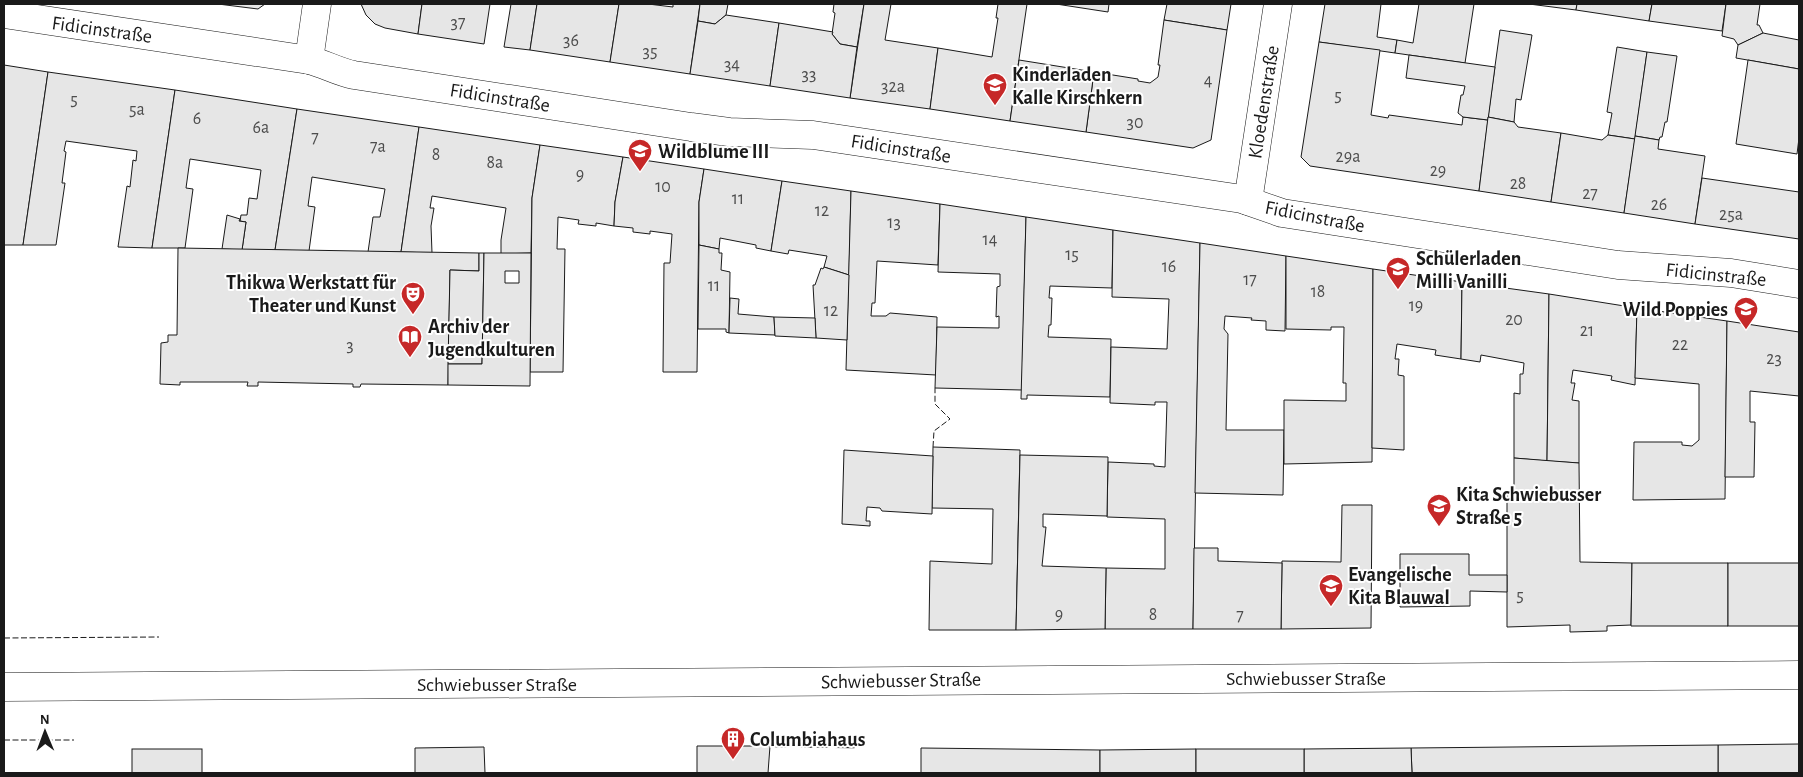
<svg xmlns="http://www.w3.org/2000/svg" width="1803" height="777" font-family="'Alegreya Sans',sans-serif">
  <style>
    .building { fill: #e6e6e6; stroke: #1a1a1a; fill-rule: evenodd }
    .lines { fill: none; stroke-linecap: round; stroke-linejoin: round }
    .minor-casing { stroke: #1a1a1a; stroke-width: 29 }
    .minor { stroke: #fff; stroke-width: 28 }
    .fence { stroke: #1a1a1a; stroke-width: 1; stroke-dasharray: 6 2.5; stroke-linecap: butt }
    .wall { stroke: #1a1a1a; stroke-width: 2.5 }
    .labels { text-anchor: middle; stroke-width: 4; stroke-linejoin: round; paint-order: stroke }
    .number-label { font-size: 18px; fill: #4d4d4d }
    .street-label { font-size: 20px; fill: #1a1a1a; stroke: #fff }
    .poi-label { font-size: 20px; font-weight: bold; fill: #1a1a1a; stroke: #fff; text-anchor: start }
  </style>
  <rect width="100%" height="100%" fill="#fff"/>
  <g class="building">
    <polygon points="218,4 265,4 258,9"/>
    <polygon points="361,4 422,4 418,34 385,28 375,24 366,15"/>
    <polygon points="422,4 490,4 484,44 418,34"/>
    <polygon points="511,4 537,4 530,50 504,47"/>
    <polygon points="537,4 619,4 610,62 530,50"/>
    <polygon points="619,4 648,4 673,7 673,4 700,4 690,74 610,62"/>
    <polygon points="700,4 728,4 726,15 715,24 698,21"/>
    <polygon points="834,4 864,4 857,47 840,44 832,34 835,13 833,12"/>
    <polygon points="864,4 891,4 885,40 938,48 930,109 850,98"/>
    <polygon points="998,4 1027,4 1010,121 930,109 938,48 992,57 998,18 996,18"/>
    <polygon points="1056,4 1109,4 1108,12"/>
    <polygon points="1167,4 1231,4 1227,30 1164,20"/>
    <polygon points="1325,4 1381,4 1377,37 1397,40 1395,53 1319,42"/>
    <polygon points="1419,4 1474,4 1465,63 1395,53 1397,40 1413,43"/>
    <polygon points="1529,4 1577,4 1576,10"/>
    <polygon points="1577,4 1652,4 1649,21 1576,10"/>
    <polygon points="1652,4 1726,4 1722,31 1649,21"/>
    <polygon points="1726,4 1760,4 1757,25 1759,25 1763,33 1738,45 1734,39 1722,36"/>
    <polygon points="726,15 779,23 770,86 690,74 698,21 715,24"/>
    <polygon points="1164,20 1227,30 1211,140 1193,148 1086,132 1094,72 1138,79 1138,81 1150,83 1158,77 1160,65 1158,65"/>
    <polygon points="779,23 833,32 832,34 840,44 857,47 850,98 770,86"/>
    <polygon points="1500,30 1532,35 1521,100 1516,99 1514,122 1488,117"/>
    <polygon points="1763,33 1799,40 1799,69 1736,58 1738,45"/>
    <polygon points="1319,42 1380,50 1371,115 1388,118 1389,115 1462,125 1463,117 1488,120 1479,191 1310,166 1301,157"/>
    <polygon points="1617,47 1647,52 1635,139 1608,135 1612,113 1607,112"/>
    <polygon points="1647,52 1677,56 1667,122 1665,122 1662,137 1660,137 1659,140 1635,136"/>
    <polygon points="1409,55 1495,67 1488,120 1463,117 1458,113 1461,95 1463,95 1465,86 1406,78"/>
    <polygon points="1019,60 1094,72 1086,132 1010,121"/>
    <polygon points="1748,60 1799,69 1799,138 1797,154 1736,144"/>
    <polygon points="4,65 48,72 23,245 4,245"/>
    <polygon points="48,72 175,90 152,248 118,247 127,186 130,187 133,160 136,161 137,151 66,141 64,151 66,152 62,183 65,183 56,245 23,245"/>
    <polygon points="175,90 297,109 275,250 242,250 246,222 240,221 241,215 247,215 249,198 257,199 261,170 190,159 186,188 193,189 185,248 152,248"/>
    <polygon points="297,109 419,127 401,252 368,252 373,217 380,217 385,189 312,177 308,206 315,207 309,251 275,250"/>
    <polygon points="1488,117 1514,122 1518,127 1561,133 1551,202 1479,191"/>
    <polygon points="419,127 540,145 532,198 531,253 501,254 501,240 506,208 432,196 430,208 434,208 431,226 432,253 401,252"/>
    <polygon points="1561,133 1602,140 1608,135 1635,139 1624,213 1551,202"/>
    <polygon points="1635,136 1659,140 1658,149 1705,156 1695,224 1624,213"/>
    <polygon points="540,145 623,157 615,202 614,226 596,223 596,226 578,224 579,220 558,217 557,249 565,249 563,372 530,372 532,198"/>
    <polygon points="623,157 704,169 699,202 697,372 663,372 664,263 670,263 672,234 650,231 650,234 633,232 633,228 614,226 615,202"/>
    <polygon points="704,169 782,181 771,251 756,248 756,245 720,238 719,249 699,245 699,202"/>
    <polygon points="1702,178 1799,192 1799,239 1695,224"/>
    <polygon points="782,181 851,191 849,275 824,267 827,256 789,250 788,254 771,251"/>
    <polygon points="851,191 940,204 938,265 877,261 875,303 872,303 871,316 886,316 890,313 937,317 936,375 846,370"/>
    <polygon points="940,204 1026,217 1022,390 935,388 937,327 999,328 999,316 996,317 997,287 1000,286 1000,274 938,272"/>
    <polygon points="227,215 240,219 239,221 246,222 242,250 222,249"/>
    <polygon points="1026,217 1113,230 1112,288 1050,286 1049,298 1052,298 1051,325 1049,325 1048,337 1111,339 1110,397 1027,395 1027,399 1021,399"/>
    <polygon points="1113,230 1200,243 1193,629 1105,629 1106,568 1165,569 1165,519 1107,517 1108,462 1154,464 1154,466 1165,467 1167,402 1155,402 1155,405 1110,403 1111,347 1167,349 1169,299 1112,297"/>
    <polygon points="1200,243 1286,256 1285,331 1266,330 1266,321 1251,320 1252,318 1225,316 1224,329 1228,334 1226,430 1284,430 1283,495 1195,493"/>
    <polygon points="699,245 719,249 719,253 722,253 721,270 730,272 729,333 726,332 726,329 698,329"/>
    <polygon points="178,248 479,253 479,271 450,270 448,385 361,384 360,387 353,387 353,384 258,382 258,386 247,386 248,382 180,382 180,385 160,384 161,343 168,342 168,335 177,335"/>
    <polygon points="479,253 484,253 482,364 448,364 450,270 479,271"/>
    <path d="M484,253H531L530,386L448,385V364H482ZM505,271H519V283H505Z"/>
    <polygon points="1286,256 1373,269 1372,462 1284,464 1284,400 1346,401 1346,383 1343,383 1344,327 1331,327 1331,330 1286,329"/>
    <polygon points="824,267 849,275 847,340 816,338 813,285 815,285 821,268 823,269"/>
    <polygon points="1373,269 1462,282 1461,359 1435,355 1436,350 1397,344 1395,359 1399,359 1398,375 1404,376 1404,450 1372,448"/>
    <polygon points="1462,282 1549,294 1547,461 1514,458 1514,393 1520,394 1520,374 1523,374 1524,363 1481,355 1480,362 1461,359"/>
    <polygon points="1549,294 1637,308 1635,385 1611,380 1612,376 1573,370 1571,383 1575,383 1572,400 1579,401 1579,463 1547,461"/>
    <polygon points="730,298 739,299 738,314 774,317 775,335 729,333"/>
    <polygon points="1637,308 1727,321 1725,499 1633,500 1634,442 1682,442 1682,445 1692,446 1699,440 1699,384 1635,378"/>
    <polygon points="774,317 815,318 816,338 775,336"/>
    <polygon points="1727,321 1799,332 1799,396 1750,391 1750,422 1755,422 1754,477 1725,477"/>
    <polygon points="933,447 1020,450 1016,630 929,630 930,561 992,564 993,509 932,508"/>
    <polygon points="844,450 933,456 932,514 882,511 880,508 867,507 866,521 870,521 870,526 842,524"/>
    <polygon points="1020,455 1108,457 1107,516 1043,514 1043,527 1046,527 1042,566 1106,568 1105,629 1016,630"/>
    <polygon points="1514,458 1579,463 1580,562 1632,563 1631,625 1607,626 1607,631 1570,632 1570,625 1507,627 1507,493 1514,493"/>
    <polygon points="1342,505 1372,505 1371,628 1281,629 1282,561 1341,562"/>
    <polygon points="1194,548 1218,548 1218,561 1282,563 1281,629 1193,629"/>
    <polygon points="1400,554 1469,554 1469,575 1507,575 1507,592 1470,591 1470,606 1400,607"/>
    <polygon points="1632,563 1728,563 1728,626 1631,626"/>
    <rect x="1728" y="563" width="71" height="63"/>
    <polygon points="1799,744 1799,773 1718,773 1718,745"/>
    <polygon points="1718,745 1718,773 1412,773 1411,748"/>
    <polygon points="697,746 770,746 768,773 697,773"/>
    <polygon points="484,747 485,773 415,773 415,748"/>
    <polygon points="921,748 1100,750 1100,773 921,773"/>
    <polygon points="1411,748 1412,773 1304,773 1304,749"/>
    <rect x="132" y="749" width="70" height="24"/>
    <polygon points="1196,749 1196,773 1100,773 1100,750"/>
    <rect x="1196" y="749" width="108" height="24"/>
  </g>
  <g class="lines">
    <defs>
      <g id="minor">
        <path d="M4,14L309,60C325,64 338,72 354,75L691,127L729,132L813,135L1242,199L1282,213L1618,265L1731,273L1799,284"/>
        <polyline points="309,60 317,4"/>
        <polyline points="1248,201 1278,4"/>
        <polyline points="4,687 1799,675"/>
      </g>
    </defs>
    <use href="#minor" class="minor-casing"/>
    <use href="#minor" class="minor"/>
    <g class="fence">
      <polyline points="933,447 934,431 950,419 935,404 935,388"/>
      <polyline points="4,638 159,637"/>
      <polyline points="4,740 74,740"/>
    </g>
    <polyline class="wall" points="770,746 854,747"/>
  </g>
  <defs>
    <symbol id="school-pin" viewBox="-11 -11 22 30"><path d="M0 17L-7.5 6A9.5 9.5 0 1 1 7.5 6Z" fill="#c62828" stroke="#fff"/><path d="M0-5L7-2L0 1L-7-2ZM-4 1L0 2.5L4 1V4Q0 6-4 4Z" fill="#fff"/></symbol>
    <symbol id="theatre-pin" viewBox="-11 -11 22 30"><path d="M0 17L-7.5 6A9.5 9.5 0 1 1 7.5 6Z" fill="#c62828" stroke="#fff"/><path d="M-5-5.5Q0-4 5-5.5V0Q5 5 0 6Q-5 5-5 0ZM-3.3-2.5H-1v1.5H-3.3ZM1-2.5H3.3v1.5H1ZM-2.8 1Q0 5.5 2.8 1Z" fill="#fff"/></symbol>
    <symbol id="library-pin" viewBox="-11 -11 22 30"><path d="M0 17L-7.5 6A9.5 9.5 0 1 1 7.5 6Z" fill="#c62828" stroke="#fff"/><path d="M-6-4Q-3-5.5-.7-3.5V5Q-3 3-6 4ZM6-4Q3-5.5 .7-3.5V5Q3 3 6 4Z" fill="#fff"/></symbol>
    <symbol id="building-pin" viewBox="-11 -11 22 30"><path d="M0 17L-7.5 6A9.5 9.5 0 1 1 7.5 6Z" fill="#c62828" stroke="#fff"/><path d="M-4-6H4V6H1V3H-1V6H-4ZM-2.5-4.3h1.7v1.8h-1.7ZM.8-4.3h1.7v1.8H.8ZM-2.5-1h1.7V.8h-1.7ZM.8-1h1.7V.8H.8Z" fill="#fff"/></symbol>
  </defs>
  <g fill-rule="evenodd">
    <use href="#school-pin" x="981" y="71" width="28" height="38"/>
    <use href="#school-pin" x="626" y="137" width="28" height="38"/>
    <use href="#school-pin" x="1384" y="255" width="28" height="38"/>
    <use href="#theatre-pin" x="399" y="280" width="28" height="38"/>
    <use href="#school-pin" x="1732" y="295" width="28" height="38"/>
    <use href="#library-pin" x="396" y="323" width="28" height="38"/>
    <use href="#school-pin" x="1425" y="492" width="28" height="38"/>
    <use href="#school-pin" x="1317" y="572" width="28" height="38"/>
    <use href="#building-pin" x="719" y="725" width="28" height="38"/>
  </g>
  <g class="labels">
    <g class="number-label">
      <text x="458" y="28">37</text>
      <text x="571" y="46">36</text>
      <text x="650" y="57">35</text>
      <text x="732" y="70">34</text>
      <text x="809" y="80">33</text>
      <text x="1208" y="86">4</text>
      <text x="893" y="92">32a</text>
      <text x="1338" y="101">5</text>
      <text x="74" y="105">5</text>
      <text x="137" y="115">5a</text>
      <text x="197" y="124">6</text>
      <text x="1135" y="128">30</text>
      <text x="261" y="133">6a</text>
      <text x="315" y="143">7</text>
      <text x="378" y="152">7a</text>
      <text x="436" y="160">8</text>
      <text x="1348" y="162">29a</text>
      <text x="495" y="168">8a</text>
      <text x="1438" y="176">29</text>
      <text x="580" y="180">9</text>
      <text x="1518" y="189">28</text>
      <text x="663" y="192">10</text>
      <text x="1590" y="199">27</text>
      <text x="738" y="204">11</text>
      <text x="1659" y="210">26</text>
      <text x="822" y="216">12</text>
      <text x="1731" y="220">25a</text>
      <text x="894" y="228">13</text>
      <text x="990" y="245">14</text>
      <text x="1072" y="260">15</text>
      <text x="1169" y="272">16</text>
      <text x="1250" y="285">17</text>
      <text x="714" y="291">11</text>
      <text x="1318" y="297">18</text>
      <text x="1416" y="311">19</text>
      <text x="831" y="316">12</text>
      <text x="1514" y="325">20</text>
      <text x="1587" y="336">21</text>
      <text x="1680" y="350">22</text>
      <text x="350" y="351">3</text>
      <text x="1774" y="364">23</text>
      <text x="1520" y="601">5</text>
      <text x="1059" y="620">9</text>
      <text x="1153" y="620">8</text>
      <text x="1240" y="621">7</text>
    </g>
    <g class="street-label">
      <text transform="translate(102 29) rotate(8)" y="7">Fidicinstraße</text>
      <text transform="translate(500 97) rotate(9)" y="7">Fidicinstraße</text>
      <text transform="translate(1263 102) rotate(-81)" y="7">Kloedenstraße</text>
      <text transform="translate(901 148) rotate(9)" y="7">Fidicinstraße</text>
      <text transform="translate(1315 216) rotate(11)" y="7">Fidicinstraße</text>
      <text transform="translate(1716 274) rotate(6)" y="7">Fidicinstraße</text>
      <text x="1306" y="685">Schwiebusser Straße</text>
      <text transform="translate(901 680) rotate(-1)" y="7">Schwiebusser Straße</text>
      <text x="497" y="691">Schwiebusser Straße</text>
    </g>
    <g class="poi-label">
      <text x="1012" y="81">Kinderladen<tspan x="1012" dy="23">Kalle Kirschkern</tspan></text>
      <text x="658" y="158">Wildblume III</text>
      <text x="1416" y="265">Schülerladen<tspan x="1416" dy="23">Milli Vanilli</tspan></text>
      <text x="396" y="289" text-anchor="end">Thikwa Werkstatt für<tspan x="396" dy="23">Theater und Kunst</tspan></text>
      <text x="1728" y="316" text-anchor="end">Wild Poppies</text>
      <text x="428" y="333">Archiv der<tspan x="428" dy="23">Jugendkulturen</tspan></text>
      <text x="1456" y="501">Kita Schwiebusser<tspan x="1456" dy="23">Straße 5</tspan></text>
      <text x="1348" y="581">Evangelische<tspan x="1348" dy="23">Kita Blauwal</tspan></text>
      <text x="750" y="746">Columbiahaus</text>
    </g>
  </g>
  <rect width="1803" height="777" fill="none" stroke="#1a1a1a" stroke-width="10"/>
  <g transform="translate(45 732) rotate(359)" stroke="#ffffff" stroke-width="4" paint-order="stroke">
  <path d="M0-4L9 19L0 12L-9 19Z" fill="#1a1a1a"/>
  <text y="-8" font-size="14" font-weight="bold" text-anchor="middle" fill="#1a1a1a">N</text>
  </g>
</svg>
